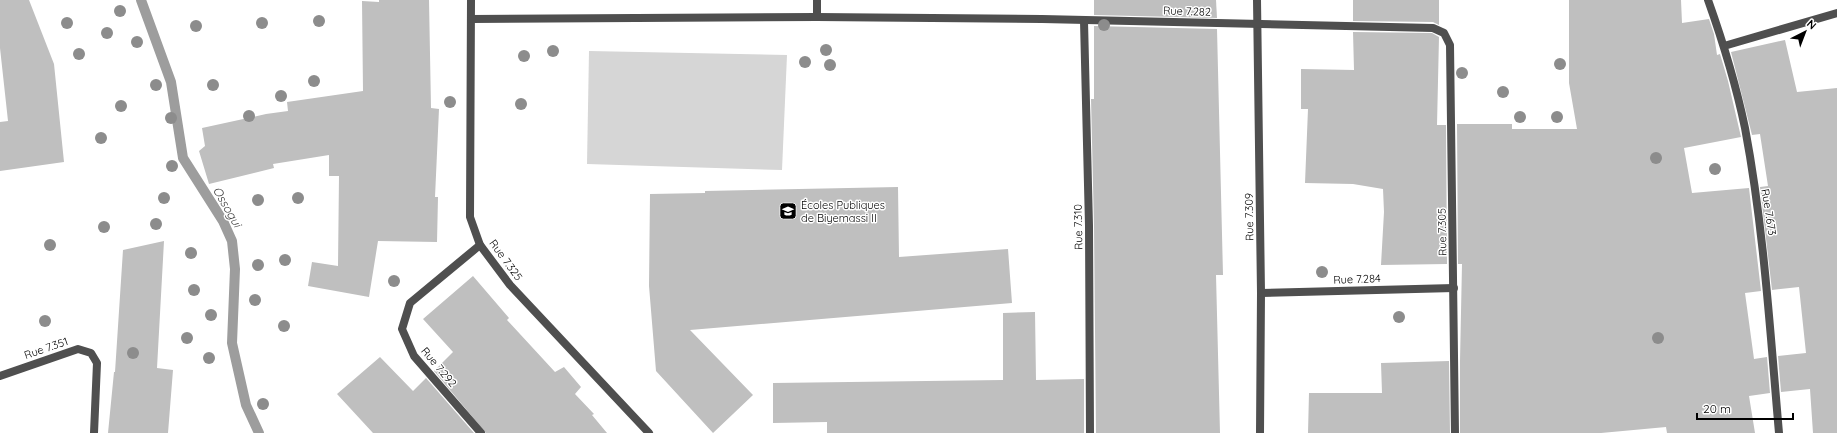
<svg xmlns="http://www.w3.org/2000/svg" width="1837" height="433" font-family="Quicksand,sans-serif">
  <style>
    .green { fill: #d6d6d6 }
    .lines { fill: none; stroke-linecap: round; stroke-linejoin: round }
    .stream { stroke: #9d9d9d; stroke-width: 10 }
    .building { fill: #bfbfbf }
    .minor { stroke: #4f4f4f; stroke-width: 8 }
    .tree { fill: #8c8c8c }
    .labels { text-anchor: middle; stroke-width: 3; stroke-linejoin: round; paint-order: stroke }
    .street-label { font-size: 11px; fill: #000; stroke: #fff }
    .poi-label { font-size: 11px; fill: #000; stroke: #fff; text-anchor: start }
    .water-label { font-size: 12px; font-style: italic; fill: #3e3e3e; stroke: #fff }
  </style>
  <rect width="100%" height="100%" fill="#fff"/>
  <polygon class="green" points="589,51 787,55 782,170 587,164"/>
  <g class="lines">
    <polyline class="stream" points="141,0 171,82 183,158 223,221 232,241 235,269 232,343 246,405 259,433"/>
  </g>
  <g class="building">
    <polygon points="0,0 29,0 54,64 64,162 0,171 0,122 8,121 0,48"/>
    <polygon points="379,0 429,0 431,108 439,109 435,197 438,197 437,242 378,241 369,297 308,286 312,262 338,266 339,176 329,176 329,155 273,164 274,168 209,184 199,151 205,146 202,128 266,114 288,111 287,102 363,91 362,1 379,2"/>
    <polygon points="1094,0 1216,0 1217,18 1094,15"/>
    <polygon points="1353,0 1439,0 1439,25 1433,22 1353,21"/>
    <polygon points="1569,0 1681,0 1682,23 1709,19 1714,34 1717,55 1720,54 1728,81 1741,137 1684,148 1692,193 1749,188 1761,291 1745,293 1754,359 1767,357 1770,393 1749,396 1755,433 1667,433 1666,427 1601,433 1460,433 1460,361 1462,264 1458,264 1457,124 1512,124 1512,129 1577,129 1569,83"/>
    <polygon points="1094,26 1217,29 1223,275 1216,275 1220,433 1096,433 1094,226 1091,99 1094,99"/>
    <polygon points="1353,32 1432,33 1439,37 1437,125 1446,125 1447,264 1381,265 1384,212 1383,189 1353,184 1305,183 1308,109 1301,109 1301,69 1354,70"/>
    <polygon points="1785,40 1797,92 1837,88 1837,433 1813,433 1810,389 1781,392 1778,356 1806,353 1799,287 1772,290 1760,187 1768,186 1760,134 1752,135 1731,52"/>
    <polygon points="898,187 899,257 1008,249 1012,303 690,330 753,395 713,433 656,371 649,286 650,194 705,193 705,191"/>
    <polygon points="164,241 157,368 173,370 168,433 108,433 114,372 115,372 123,250"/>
    <polygon points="473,276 509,318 507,320 555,372 564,367 581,387 575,394 594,414 592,415 607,433 486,433 434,371 453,352 423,319"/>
    <polygon points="1035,312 1036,380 1084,379 1084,433 827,433 827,422 773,423 773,383 1003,380 1003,313"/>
    <polygon points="380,357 413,391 426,378 474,433 373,433 337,394"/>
    <polygon points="1449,361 1450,433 1308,433 1309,393 1382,393 1381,363"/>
  </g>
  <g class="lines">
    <g class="minor">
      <polyline points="471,0 470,217 480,245 510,285 649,433"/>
      <polyline points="1257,0 1261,293 1260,433"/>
      <path d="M1708,0C1723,42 1736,85 1745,128C1764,229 1770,331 1779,433"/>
      <polyline points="817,17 817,0"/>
      <polyline points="471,19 817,17 1042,19 1433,28 1444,33 1450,45 1455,433"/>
      <polyline points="1084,21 1089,226 1090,433"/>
      <polyline points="1724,46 1837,13"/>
      <polyline points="480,245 410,303 402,329 414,356 481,433"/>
      <polyline points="1261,293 1454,288"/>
      <polyline points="0,376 78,349 91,353 97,363 94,433"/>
    </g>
  </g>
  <g class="tree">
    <circle cx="120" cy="11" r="6"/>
    <circle cx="319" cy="21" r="6"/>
    <circle cx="67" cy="23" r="6"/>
    <circle cx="262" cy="23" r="6"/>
    <circle cx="1104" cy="25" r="6"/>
    <circle cx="196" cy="26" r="6"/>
    <circle cx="107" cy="33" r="6"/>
    <circle cx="137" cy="42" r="6"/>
    <circle cx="826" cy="50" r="6"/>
    <circle cx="553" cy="51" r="6"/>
    <circle cx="79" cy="54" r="6"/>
    <circle cx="524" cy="56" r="6"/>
    <circle cx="805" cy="62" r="6"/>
    <circle cx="1560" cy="64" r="6"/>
    <circle cx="830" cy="65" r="6"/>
    <circle cx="1462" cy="73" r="6"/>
    <circle cx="314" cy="81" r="6"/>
    <circle cx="156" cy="85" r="6"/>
    <circle cx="213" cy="85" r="6"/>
    <circle cx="1503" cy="92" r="6"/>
    <circle cx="281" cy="96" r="6"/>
    <circle cx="450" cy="102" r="6"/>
    <circle cx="521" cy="104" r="6"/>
    <circle cx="121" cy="106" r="6"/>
    <circle cx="249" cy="116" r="6"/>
    <circle cx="1520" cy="117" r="6"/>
    <circle cx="1557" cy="117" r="6"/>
    <circle cx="171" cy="118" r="6"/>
    <circle cx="101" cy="138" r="6"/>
    <circle cx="1656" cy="158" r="6"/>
    <circle cx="172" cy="166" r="6"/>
    <circle cx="1715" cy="169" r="6"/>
    <circle cx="164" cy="198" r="6"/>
    <circle cx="298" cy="198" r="6"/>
    <circle cx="258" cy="200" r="6"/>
    <circle cx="156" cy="224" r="6"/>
    <circle cx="104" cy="227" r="6"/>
    <circle cx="50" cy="245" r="6"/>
    <circle cx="191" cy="253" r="6"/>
    <circle cx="285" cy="260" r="6"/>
    <circle cx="258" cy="265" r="6"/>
    <circle cx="1322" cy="272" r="6"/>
    <circle cx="394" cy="281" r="6"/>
    <circle cx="194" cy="290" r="6"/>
    <circle cx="255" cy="300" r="6"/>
    <circle cx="211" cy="315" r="6"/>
    <circle cx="1399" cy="317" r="6"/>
    <circle cx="45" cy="321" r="6"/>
    <circle cx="284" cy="326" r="6"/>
    <circle cx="187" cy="338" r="6"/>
    <circle cx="1658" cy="338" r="6"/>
    <circle cx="133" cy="353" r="6"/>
    <circle cx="209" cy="358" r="6"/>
    <circle cx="263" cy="404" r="6"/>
  </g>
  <defs>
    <symbol id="school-square" viewBox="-11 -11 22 22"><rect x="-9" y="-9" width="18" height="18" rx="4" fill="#000" stroke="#fff"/><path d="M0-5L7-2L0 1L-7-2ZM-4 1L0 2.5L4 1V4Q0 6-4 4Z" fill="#fff"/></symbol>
  </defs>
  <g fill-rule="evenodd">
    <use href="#school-square" x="778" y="201" width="20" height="20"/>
  </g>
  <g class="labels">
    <g class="street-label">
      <text transform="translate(1187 11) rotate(2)" y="4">Rue 7.282</text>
      <text transform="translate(1769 212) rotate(81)" y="4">Rue 7.673</text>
      <text transform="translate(1249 217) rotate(-91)" y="4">Rue 7.309</text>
      <text transform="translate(1078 227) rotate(-91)" y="4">Rue 7.310</text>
      <text transform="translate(1442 232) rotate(-91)" y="4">Rue 7.305</text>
      <text transform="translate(506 260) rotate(54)" y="4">Rue 7.325</text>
      <text transform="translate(1357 279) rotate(-2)" y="4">Rue 7.284</text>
      <text transform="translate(46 348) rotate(-19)" y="4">Rue 7.351</text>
      <text transform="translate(439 367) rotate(50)" y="4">Rue 7.292</text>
    </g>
    <g class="poi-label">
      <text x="801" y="209">Écoles Publiques<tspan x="801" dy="13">de Biyemassi II</tspan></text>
    </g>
    <g class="water-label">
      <text transform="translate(227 207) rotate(60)" y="4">Ossogui</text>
    </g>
  </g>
  <g transform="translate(1805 32) rotate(42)" stroke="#ffffff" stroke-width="3" paint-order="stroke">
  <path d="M0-3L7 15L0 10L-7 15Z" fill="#000000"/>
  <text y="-6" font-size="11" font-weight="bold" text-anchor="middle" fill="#000000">N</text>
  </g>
  <path d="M1697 413v6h96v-6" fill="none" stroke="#000000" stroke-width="2"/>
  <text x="1703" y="413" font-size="12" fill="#000000" stroke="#ffffff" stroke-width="3" paint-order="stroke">20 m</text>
</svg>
